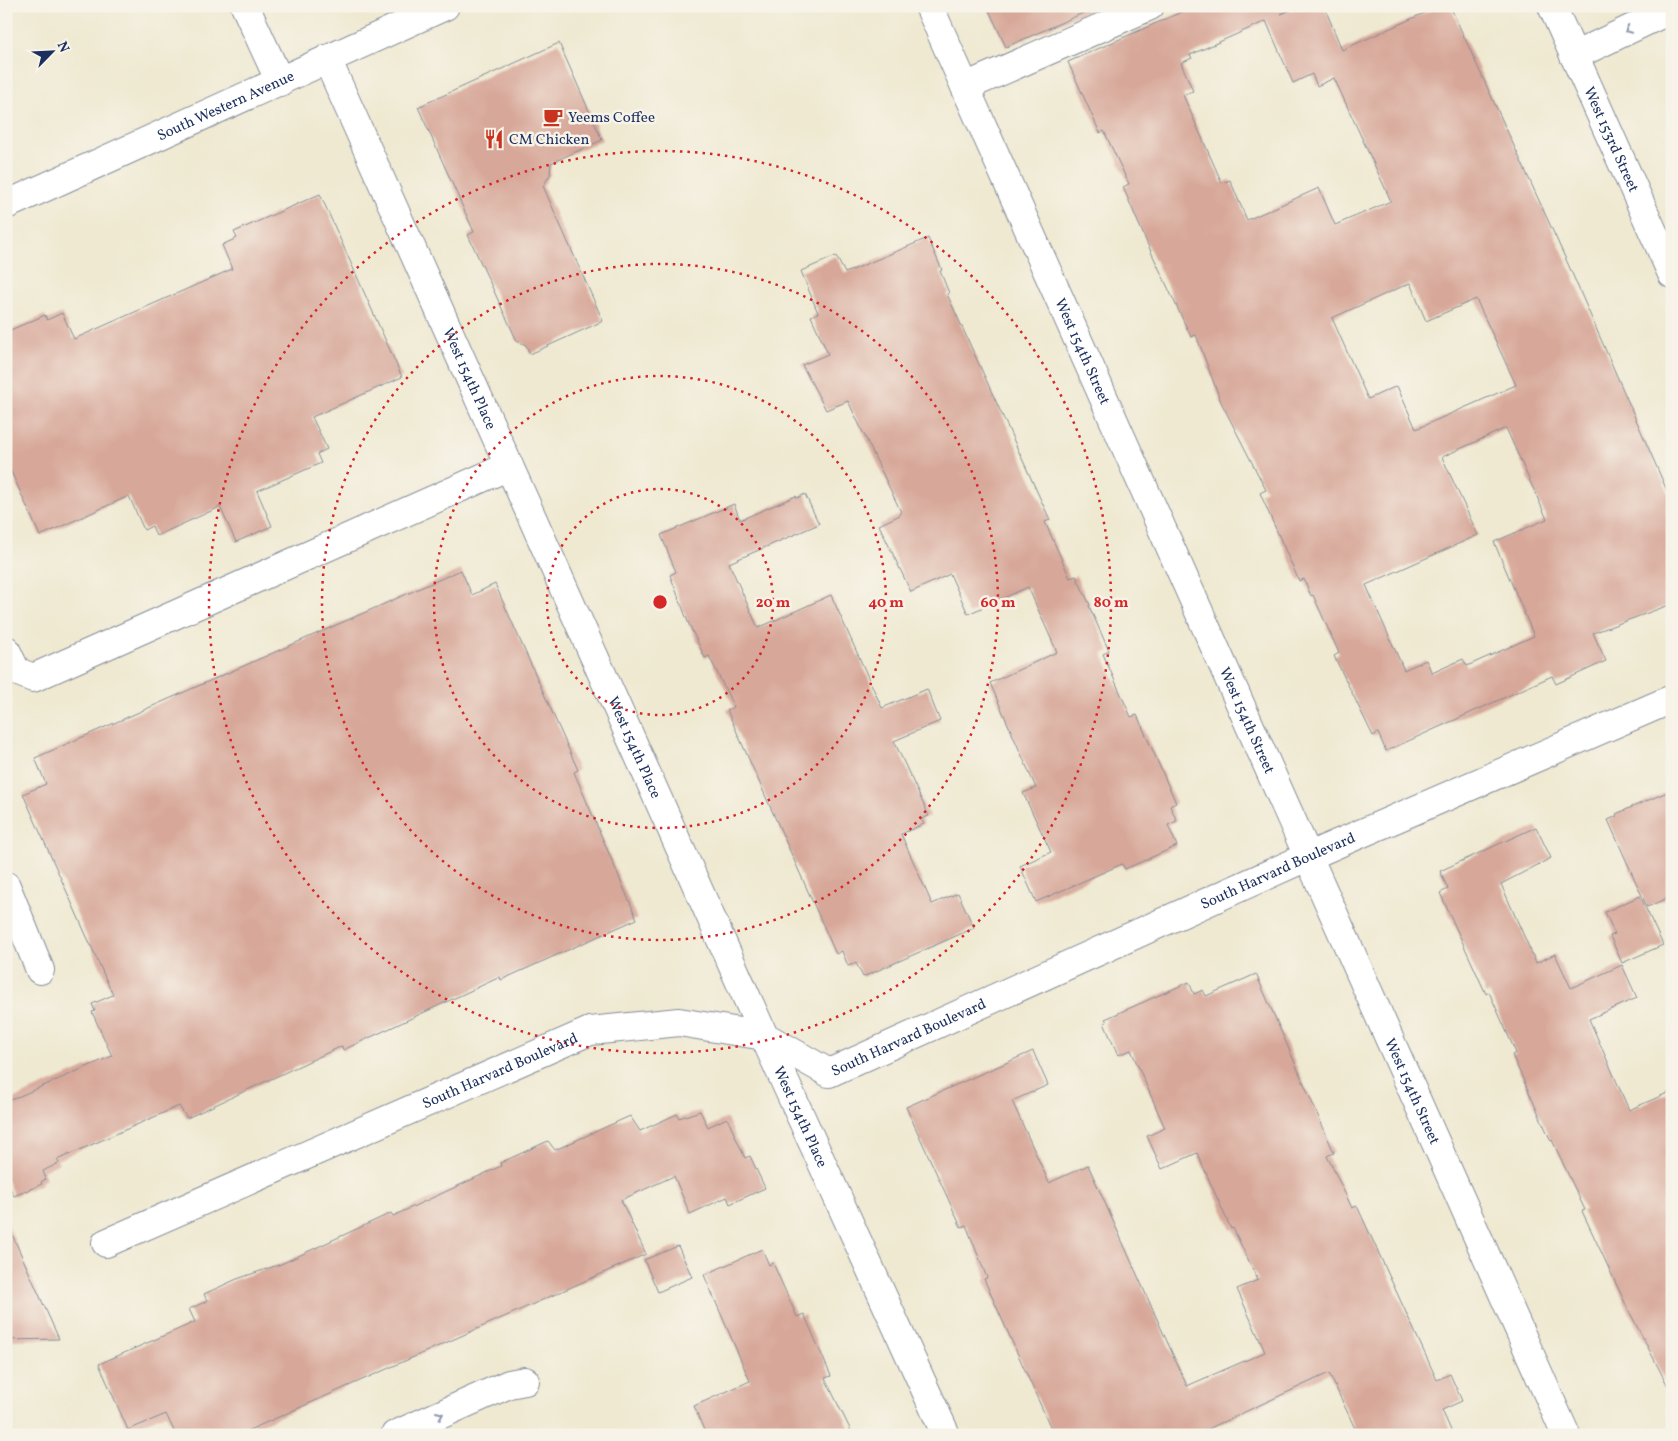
<svg xmlns="http://www.w3.org/2000/svg" width="1678" height="1441" font-family="Vollkorn,serif">
  <style>
    .building { fill: #d7a799; fill-rule: evenodd }
    .lines { fill: none; stroke-linecap: round; stroke-linejoin: round }
    .minor-casing { stroke: #858c98; stroke-width: 30 }
    .major-casing { stroke: #858c98; stroke-width: 30 }
    .minor { stroke: #fff; stroke-width: 28 }
    .major { stroke: #fff; stroke-width: 28 }
    .oneway { stroke: #8d97ae }
    .ring { fill: none; stroke: #d62828; stroke-width: 2.5; stroke-dasharray: 2.5 5 }
    .labels { text-anchor: middle; stroke-width: 5; stroke-linejoin: round; paint-order: stroke }
    .street-label { font-size: 15px; fill: #1b2f5e; stroke: #f7f3e8 }
    .poi-label { font-size: 15px; fill: #1b2f5e; stroke: #f7f3e8; text-anchor: start }
    .centre { fill: #d62828; stroke: #f7f3e8; stroke-width: 2.5 }
    .ring-label { font-size: 15px; text-anchor: middle; font-weight: bold; fill: #d62828; stroke: #f7f3e8; stroke-width: 5; stroke-linejoin: round; paint-order: stroke }
  </style>
  <rect width="100%" height="100%" fill="#f7f3e8"/>
  <filter id="ink" filterUnits="userSpaceOnUse"><feTurbulence type="fractalNoise" baseFrequency=".02" numOctaves="2"/><feDisplacementMap in="SourceGraphic" scale="10" xChannelSelector="R" yChannelSelector="G"/><feConvolveMatrix kernelMatrix="1 2 1 2 8 2 1 2 1" color-interpolation-filters="sRGB"/></filter>
  <filter id="wash" filterUnits="userSpaceOnUse"><feTurbulence type="fractalNoise" baseFrequency=".0096" numOctaves="4" result="noise"/><feDisplacementMap in="SourceGraphic" scale="20" xChannelSelector="R" yChannelSelector="G"/><feGaussianBlur stdDeviation="1.12" result="paint"/><feColorMatrix in="noise" values="0 0 0 0 0 0 0 0 0 0 0 0 0 0 0 0 0 1.4 0 .05"/><feComposite in="paint" operator="in"/></filter>
  <g filter="url(#wash)">
    <rect width="100%" height="100%" fill="#efe9d1"/>
    <g id="blocks">
      <g class="building">
        <polygon points="987,6 1099,6 1006,47"/>
        <path d="M1195,6H1298L1281,14L1301,6H1324L1342,50L1440,6H1450L1568,264L1672,502V604L1593,633L1606,661L1556,684L1552,676L1386,751L1378,733L1373,736L1334,656L1339,653L1313,595L1311,596L1304,579L1299,581L1260,493L1266,490L1221,402L1196,335L1191,337L1147,243L1123,187L1129,184L1104,131L1100,133L1068,62ZM1266,21L1293,83L1312,74L1317,86L1334,78L1391,201L1335,225L1319,188L1247,220L1230,180L1222,183L1183,95L1193,91L1181,63L1192,58L1190,55ZM1410,283L1426,321L1476,299L1516,385L1416,429L1397,386L1368,399L1332,318ZM1506,428L1547,519L1494,542L1534,636L1467,666L1463,659L1432,673L1426,660L1404,670L1366,585L1478,535L1442,457Z"/>
        <polygon points="559,43 602,140 551,163 550,175 543,186 603,321 530,354 526,345 517,341 468,235 474,232 418,107"/>
        <polygon points="320,194 402,377 312,417 327,449 317,454 321,463 257,491 272,526 236,542 220,507 156,536 152,526 144,530 129,496 40,536 6,460 6,332 45,315 47,320 62,313 74,339 232,269 222,245 237,238 234,232"/>
        <polygon points="928,238 942,270 940,271 949,293 947,294 1050,520 1045,522 1070,578 1076,576 1090,605 1089,606 1109,651 1103,654 1131,717 1137,715 1176,803 1170,806 1177,821 1168,825 1177,846 1125,869 1122,864 1036,902 1020,866 1051,852 1023,793 1036,788 990,683 1057,652 1028,587 968,614 950,574 911,592 879,525 900,515 901,512 848,401 826,410 802,365 828,354 811,316 818,313 801,271 836,256 845,273"/>
        <polygon points="805,494 819,524 729,563 758,628 831,595 882,708 927,689 940,721 894,741 929,816 921,819 924,824 901,834 932,904 958,893 974,928 863,977 856,963 848,966 842,951 836,954 727,710 734,707 709,656 705,658 688,622 670,575 676,572 661,535 734,504 740,520 796,496 797,498"/>
        <polygon points="461,570 472,595 495,584 578,770 574,772 637,919 501,980 500,977 343,1050 342,1046 187,1118 179,1106 57,1160 59,1163 43,1171 46,1179 41,1182 42,1184 14,1196 6,1179 6,1102 112,1056 92,1012 95,1011 92,1004 113,995 23,794 46,784 35,758"/>
        <polygon points="1672,790 1672,896 1647,907 1608,820 1617,816 1616,814"/>
        <polygon points="1536,827 1551,858 1501,884 1536,963 1555,954 1571,988 1622,965 1637,998 1589,1019 1629,1110 1672,1091 1672,1394 1627,1307 1582,1211 1585,1210 1552,1140 1551,1141 1512,1055 1516,1053 1489,992 1486,994 1440,893 1448,889 1440,871"/>
        <polygon points="1640,896 1663,945 1622,963 1610,936 1615,934 1605,912"/>
        <polygon points="1256,974 1326,1134 1334,1153 1327,1156 1352,1208 1357,1206 1437,1380 1450,1374 1462,1401 1442,1410 1453,1435 1358,1435 1329,1373 1195,1435 1054,1435 984,1279 987,1278 966,1225 961,1227 906,1107 1033,1051 1048,1085 1012,1101 1049,1183 1088,1165 1187,1386 1265,1352 1237,1289 1258,1280 1233,1228 1231,1229 1197,1153 1162,1169 1147,1136 1165,1128 1131,1050 1118,1055 1104,1023 1107,1022 1105,1019 1189,982 1194,994 1203,990 1206,996"/>
        <polygon points="700,1111 708,1127 727,1118 745,1158 750,1156 765,1188 730,1204 727,1197 690,1214 674,1176 621,1200 646,1254 238,1435 176,1435 166,1414 128,1430 99,1364 195,1322 189,1309 207,1301 204,1294 237,1279 281,1264 391,1213 393,1216 501,1166 500,1163 548,1141 555,1150 630,1116 640,1131 677,1114 679,1118"/>
        <polygon points="6,1221 59,1339 6,1340"/>
        <polygon points="678,1246 692,1277 658,1292 644,1260"/>
        <polygon points="762,1249 769,1265 773,1263 797,1317 804,1314 831,1376 825,1378 853,1435 706,1435 694,1406 750,1381 704,1275"/>
      </g>
    </g>
  </g>
  <g filter="url(#ink)">
    <use href="#blocks" fill-opacity="0" stroke="#858c98" stroke-width="1"/>
    <g class="lines">
      <defs>
        <g id="minor">
          <polyline points="245,6 280,82"/>
          <path id="s1" d="M929,6L1566,1435"/>
          <path id="s2" d="M1552,6L1672,274"/>
          <polyline points="1574,56 1672,9"/>
          <path id="s3" d="M327,59L764,1036L946,1435"/>
          <polyline points="965,87 1150,6"/>
          <polyline points="6,650 16,671 33,678 509,466"/>
          <polyline points="6,886 40,970"/>
          <path id="s4" d="M106,1243L590,1031L679,1022L764,1036L829,1073L1309,856L1672,699"/>
          <polyline points="395,1435 509,1384 525,1381"/>
        </g>
        <g id="major">
          <path id="s5" d="M6,205L445,6"/>
        </g>
      </defs>
      <use href="#minor" class="minor-casing"/>
      <use href="#major" class="major-casing"/>
      <use href="#minor" class="minor"/>
      <use href="#major" class="major"/>
    </g>
    <defs><path id="oneway-chevron" d="M-2-3.5L2.5 0L-2 3.5" fill="none" stroke-width="1.6" stroke-linecap="round" stroke-linejoin="round" transform="scale(1.25)"/></defs>
    <g class="oneway">
      <use href="#oneway-chevron" transform="translate(1628 30) rotate(154)"/>
      <use href="#oneway-chevron" transform="translate(440 1415) rotate(-24)"/>
    </g>
  </g>
  <g class="ring">
    <circle cx="660" cy="602" r="113"/>
    <circle cx="660" cy="602" r="226"/>
    <circle cx="660" cy="602" r="338"/>
    <circle cx="660" cy="602" r="451"/>
  </g>
  <defs>
    <symbol id="cafe-bare" viewBox="-9 -9 18 18"><path d="M-5.5-4.5H6V0H3Q3 3.5 0 3.5H-2.5Q-5.5 3.5-5.5 0ZM3-3.2v2h1.7v-2ZM-6 4.5H4V6H-6Z" fill="#c8321e" stroke="#f7f3e8" stroke-width="2.5" paint-order="stroke"/></symbol>
    <symbol id="restaurant-bare" viewBox="-9 -9 18 18"><path d="M-5-6h1v4h1v-4h1v4h1v-4h1v5L-1.5 .5V6h-2V.5L-5-1ZM5-6V6H3V1.5H1.5Q1.5-4 5-6Z" fill="#c8321e" stroke="#f7f3e8" stroke-width="2.5" paint-order="stroke"/></symbol>
  </defs>
  <g fill-rule="evenodd">
    <use href="#cafe-bare" x="539" y="103" width="28" height="28"/>
    <use href="#restaurant-bare" x="480" y="125" width="28" height="28"/>
  </g>
  <g class="labels">
    <g class="street-label">
      <text dy="5" stroke="none"><textPath href="#s5" startOffset="241">South Western Avenue</textPath></text>
      <text dy="5" stroke="none"><textPath href="#s2" startOffset="146">West 153rd Street</textPath></text>
      <text dy="5" stroke="none"><textPath href="#s1" startOffset="378">West 154th Street</textPath></text>
      <text dy="5" stroke="none"><textPath href="#s3" startOffset="350">West 154th Place</textPath></text>
      <text dy="5" stroke="none"><textPath href="#s1" startOffset="782">West 154th Street</textPath></text>
      <text dy="5" stroke="none"><textPath href="#s3" startOffset="754">West 154th Place</textPath></text>
      <text dy="5" stroke="none"><textPath href="#s4" startOffset="1271">South Harvard Boulevard</textPath></text>
      <text dy="5" stroke="none"><textPath href="#s4" startOffset="866">South Harvard Boulevard</textPath></text>
      <text dy="5" stroke="none"><textPath href="#s4" startOffset="430">South Harvard Boulevard</textPath></text>
      <text dy="5" stroke="none"><textPath href="#s1" startOffset="1188">West 154th Street</textPath></text>
      <text dy="5" stroke="none"><textPath href="#s3" startOffset="1159">West 154th Place</textPath></text>
    </g>
    <g class="poi-label">
      <text x="568" y="122">Yeems Coffee</text>
      <text x="509" y="144">CM Chicken</text>
    </g>
  </g>
  <circle cx="660" cy="602" r="8" class="centre"/>
  <g class="ring-label">
    <text x="773" y="607">20 m</text>
    <text x="886" y="607">40 m</text>
    <text x="998" y="607">60 m</text>
    <text x="1111" y="607">80 m</text>
  </g>
  <rect width="1678" height="1441" fill="none" stroke="#f7f3e8" stroke-width="25"/>
  <g transform="translate(52 52) rotate(66)" stroke="#f7f3e8" stroke-width="4" paint-order="stroke">
  <path d="M0-4L9 19L0 12L-9 19Z" fill="#1b2f5e"/>
  <text y="-8" font-size="14" font-weight="bold" text-anchor="middle" fill="#1b2f5e">N</text>
  </g>
</svg>
